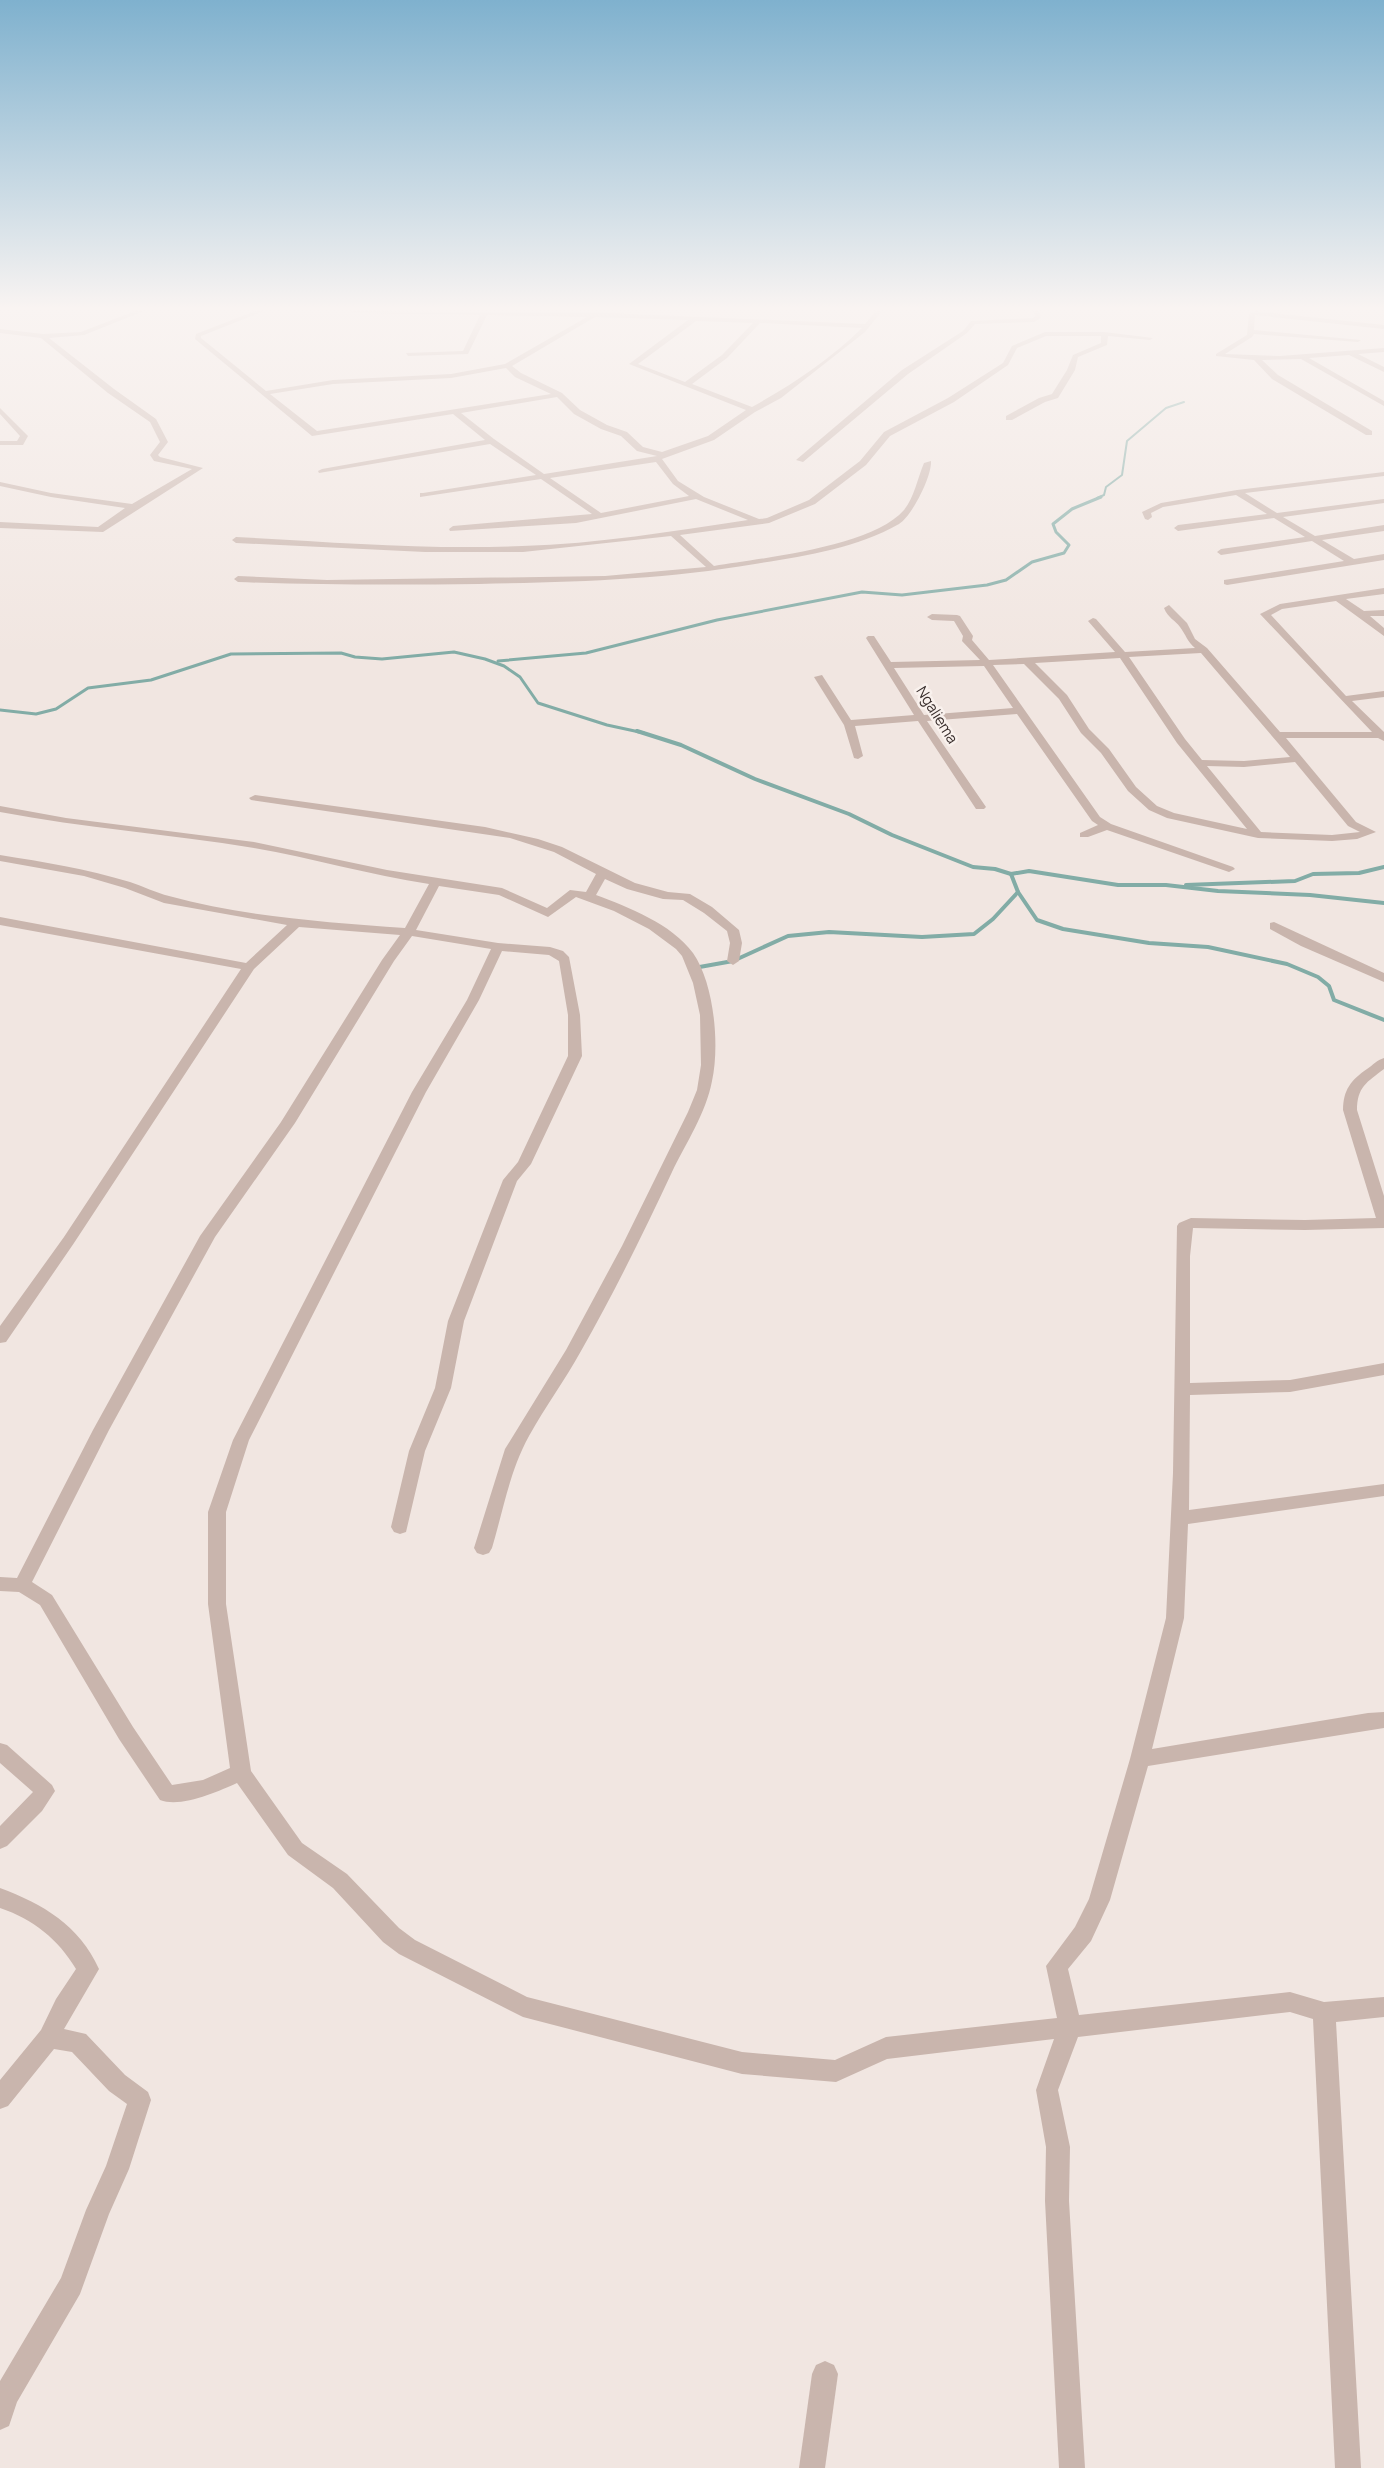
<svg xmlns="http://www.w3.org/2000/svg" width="1384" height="2468" font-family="Manrope,sans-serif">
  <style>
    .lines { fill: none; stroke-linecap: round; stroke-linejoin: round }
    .stream-far2 { stroke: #82aca6; stroke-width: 2 }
    .stream-far1 { stroke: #82aca6; stroke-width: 3 }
    .stream { stroke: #82aca6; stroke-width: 4 }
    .minor { fill: #c9b5ad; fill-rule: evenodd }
    .labels { text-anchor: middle; stroke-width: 5; stroke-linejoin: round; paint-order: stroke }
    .far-street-label { font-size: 15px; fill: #382d2b; stroke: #f9f1ed }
  </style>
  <rect width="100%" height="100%" fill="#f1e6e1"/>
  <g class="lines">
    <polyline class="stream-far2" points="1097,498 1104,495 1106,487 1122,475 1127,441 1166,408 1184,402"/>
    <g class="stream-far1">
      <polyline points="498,661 586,653 717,620 862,592 902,595 987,585 1006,580 1032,562 1064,553 1069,545 1056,532 1053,524 1072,509 1101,497"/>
      <polyline points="0,710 36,714 56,709 88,688 151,680 231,654 341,653 355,657 382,659 454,652 485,659 504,666 520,677 538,703 607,725 644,733"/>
    </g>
    <g class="stream">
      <polyline points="637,731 681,745 755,779 849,814 892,835 973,867 995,869 1011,874 1029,871 1118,885 1166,885 1218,891 1310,895 1384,903"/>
      <polyline points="1011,874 1018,892 1037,920 1063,929 1149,943 1208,947 1287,964 1318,977 1329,986 1334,1000 1384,1020"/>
      <polyline points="1186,885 1295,881 1313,874 1359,873 1384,867"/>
      <polyline points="694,968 733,961 788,936 829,932 922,937 974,934 993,919 1018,892"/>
    </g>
    <g class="minor">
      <polygon points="135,311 144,311 84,335 49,338 114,389 156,419 168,442 158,455 160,457 203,468 103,532 0,528 0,522 98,527 125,508 51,497 0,486 0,482 51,493 132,504 192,469 154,461 150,455 160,442 150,422 108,393 41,338 0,333 0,329 43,334 81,332"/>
      <path d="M255,311H264L201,336V338L266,391L333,380L451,374L505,364L587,317L487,315L468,354L408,356L406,353L463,351L480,315L354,313L351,311L609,313L865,324L876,311H882L865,332L781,398L755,412L714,440L662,459L678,481L704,497L759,519L767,518L809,500L860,461L884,432L948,398L1003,363L1012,346L1045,332H1104L1153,338L1150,340L1108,336L1107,345L1078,357L1075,370L1058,398L1045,402L1012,420H1006V416L1039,398L1052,394L1067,370L1073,355L1101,343V336H1046L1017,348L1008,365L954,402L890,436L866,465L815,504L769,523L680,535L714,566C762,558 872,547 904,510C914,498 918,477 924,463L931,461C932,476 912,516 899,524C855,549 804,556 755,564C661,580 574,582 479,584C398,585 318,585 238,582L234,579L238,576L327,580L605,576L706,567L671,536L523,552H425L236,543L232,540L236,537C331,542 427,550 522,546C597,544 673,531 748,520L696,499L576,523L450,531L449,529L453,526L592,514L541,479L420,497V493H423L536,475L490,444L319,473L318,471L322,469L485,440L453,414L312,436L195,339L196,334ZM595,317L688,320L629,364L746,410L708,436L662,452L643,447L627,432L607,425L580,410L562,393L521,373L512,366ZM696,321L753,323L722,355L685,382L638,364ZM760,323L862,328C831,359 790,386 752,407L692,384L727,358ZM506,368L515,377L551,394L317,431L270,394L333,384L451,378ZM557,397L574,414L601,429L621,436L637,451L657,456L544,474L494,439L461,413ZM656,462L673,484L689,496L601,513L550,478Z"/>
      <polygon points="1033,311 1039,311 1041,318 1034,322 975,324 967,333 908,374 803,462 796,460 902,370 963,331 971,321 1033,318 1035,316"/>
      <polygon points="1255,311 1384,325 1384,329 1255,315 1254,330 1361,340 1358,342 1254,334 1252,337 1225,354 1280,356 1384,348 1384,352 1358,354 1384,367 1384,372 1349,355 1309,358 1384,401 1384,406 1301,359 1262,360 1278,375 1372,431 1372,435 1366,435 1272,379 1254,360 1216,356 1216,354 1247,335 1249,314"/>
      <polygon points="0,408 28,436 23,445 0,445 0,441 17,441 20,436 0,414"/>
      <polygon points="1384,472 1384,476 1245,493 1277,513 1384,499 1384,503 1283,517 1315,536 1384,525 1384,531 1322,540 1354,559 1384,554 1384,560 1227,585 1224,584 1224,580 1344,561 1312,541 1221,555 1217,552 1221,549 1305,537 1274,518 1178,531 1174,528 1178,525 1267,514 1236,495 1163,507 1151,513 1152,517 1148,520 1145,519 1142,512 1161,503 1237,490"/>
      <path d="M1384,588V594L1346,599L1364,611L1384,610V616H1370L1384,628V636L1336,601L1282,609L1271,615L1346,696L1384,691V697L1352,701L1384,732V741L1378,738H1286L1356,822L1376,832L1357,839L1332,841L1258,838L1167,818L1149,810L1128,791L1101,753L1081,733L1059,699L1024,664L993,665L1100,817L1111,824L1233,867L1235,869L1229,872L1107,830L1088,837H1080V833L1098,825L1092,821L1017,714L927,721L986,807L984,809H976L918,721L855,726L863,756L858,759L854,758L844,725L814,677L822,675L851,720L914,715L866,638L868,636H874L891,662L980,660L962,641L963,636L954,621L932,620L927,617L932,614L957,615L960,616L973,636L972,640L989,660L1115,652L1088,621L1093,618L1096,619L1125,652L1195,648C1187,641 1186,635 1180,627C1175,620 1168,618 1164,608L1169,605L1187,623L1195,639L1207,648L1280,732H1372L1260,614L1280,604ZM1201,653L1290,757L1244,761L1202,760L1185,739L1129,657ZM1120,658L1177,743L1247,829L1174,813L1157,806L1136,787L1109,749L1089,729L1067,695L1035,663ZM984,666L1013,708L924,715L894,668ZM1295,762L1348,826L1360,832L1332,835L1261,832L1207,766L1244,767Z"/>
      <path d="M255,795L485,827L538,839L562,847L635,883L668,892L690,894L712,907L739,930L742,943L739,961L733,965L727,961L730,943L727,931L704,913L683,900L663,899L627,889L605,879L596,895C628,907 672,924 693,953C714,983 720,1045 712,1081C706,1113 686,1143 672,1172C644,1232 614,1293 581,1351C565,1380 545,1407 529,1436C510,1470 503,1511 492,1548L489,1553L483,1555L477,1553L474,1548L505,1449L566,1350L622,1246L688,1112L697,1090L701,1065L700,1015L693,983L682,956L676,949L649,929L614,911L576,897L548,917L499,895L439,886L416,930L498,943L550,947L563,951L569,957L580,1015L582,1056L531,1164L517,1181L464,1321L451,1388L425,1451L406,1532L400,1534L394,1532L391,1527L409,1451L435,1388L448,1321L503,1180L518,1162L568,1056V1015L559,961L549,955L502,951L479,1000L426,1092L249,1440L226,1512V1604L251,1771L302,1843L347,1874L399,1928L415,1940L527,1997L742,2052L835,2060L886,2037L1057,2018L1046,1966L1075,1927L1089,1899L1130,1759L1166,1618L1173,1473L1177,1226L1179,1223L1191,1218L1305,1220L1376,1218L1343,1110C1343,1090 1351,1080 1367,1069C1373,1065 1377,1060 1384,1058V1069C1367,1082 1357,1087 1357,1110L1384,1196V1228L1305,1230L1193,1228L1190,1256V1383L1290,1380L1384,1363V1375L1290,1392L1190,1395L1189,1510L1384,1484V1496L1188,1524L1184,1618L1152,1749L1368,1713L1384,1712V1728L1148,1766L1110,1900L1091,1941L1068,1969L1079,2015L1290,1992L1324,2002L1384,1997V2017L1336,2022L1361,2468H1335L1313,2019L1290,2012L1078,2037L1058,2090L1070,2147L1069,2201L1085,2468H1059L1045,2201L1046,2147L1036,2090L1054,2039L887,2059L836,2082L742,2074L523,2017L399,1954L383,1942L333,1888L288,1855L237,1783C217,1792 181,1808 160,1800L119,1739L40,1605L19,1592L0,1591V1577L17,1578L93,1430L200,1236L281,1122L382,960L400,935L299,927L254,969L74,1243L6,1342L0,1343V1326L64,1237L241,969L0,925V917L246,963L287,925L164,903L125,888L84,876L0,861V855C44,862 87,869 130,882C143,886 156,893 169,896C246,917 326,922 405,928L429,884C370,875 312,858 254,848C169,834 84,828 0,812V806L66,818L254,842L387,870L502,888L547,908L570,890L586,892L596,874L554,852L510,838L251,800L249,798ZM412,936L491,949L467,1000L412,1092L233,1440L208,1512V1604L230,1768L203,1780L172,1785L133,1727L52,1595L32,1582L109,1430L215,1237L295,1123L394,961Z"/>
      <polygon points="1274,922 1384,973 1384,982 1301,946 1270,929 1270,923"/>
      <polygon points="0,1743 7,1745 52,1785 55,1791 42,1811 7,1846 0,1849 0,1826 33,1792 0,1763"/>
      <path d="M0,1888C43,1904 79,1925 99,1969L64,2029L86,2034L125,2075L148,2092L151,2100L129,2169L109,2214L80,2294L17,2402L9,2426L0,2430V2381L61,2278L86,2210L106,2166L127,2104L109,2091L72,2052L54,2049L8,2106L0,2109V2080L41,2030L56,1999L76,1969C58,1939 33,1919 0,1908Z"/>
      <polygon points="825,2361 834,2365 838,2374 825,2468 799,2468 812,2374 816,2365"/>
    </g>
  </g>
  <linearGradient id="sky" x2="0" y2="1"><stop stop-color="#7fb1ce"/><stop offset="0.47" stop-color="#f9f4f2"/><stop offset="1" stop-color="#f9f4f2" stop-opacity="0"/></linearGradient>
  <rect width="1384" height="656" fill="url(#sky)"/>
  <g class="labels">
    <g class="far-street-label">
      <text transform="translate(937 715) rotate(58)" y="5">Ngaliema</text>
    </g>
  </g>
</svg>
